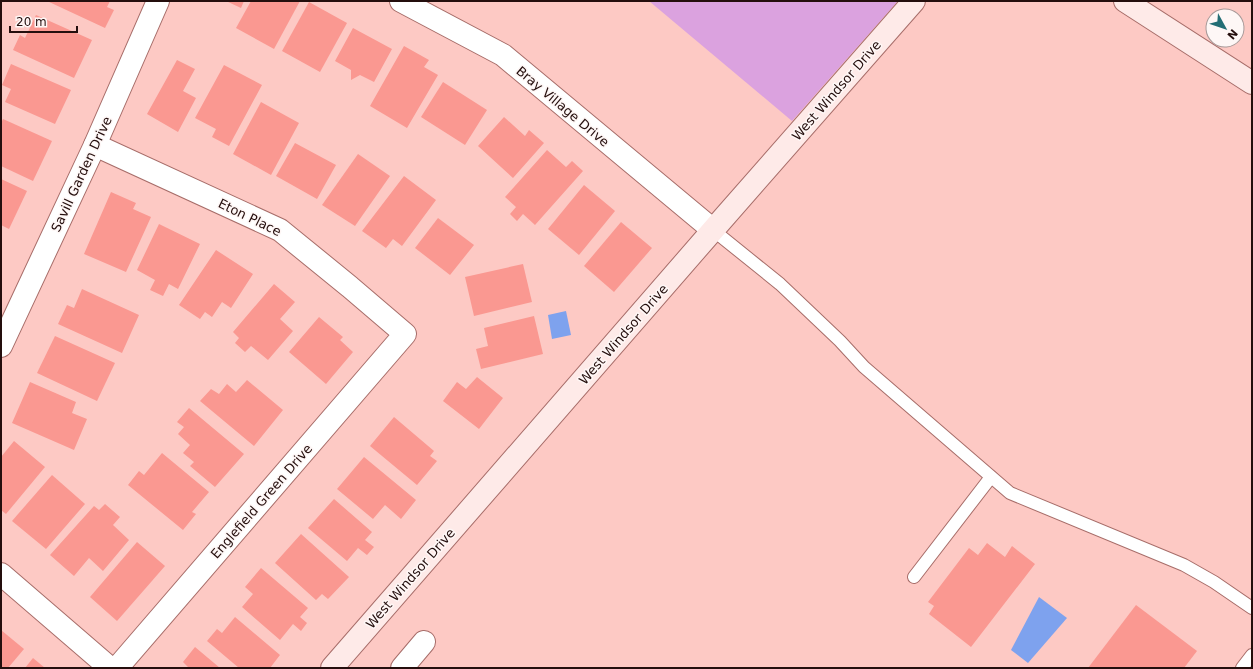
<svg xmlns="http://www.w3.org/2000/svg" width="1253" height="669" font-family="'DejaVu Sans',sans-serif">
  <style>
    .green { fill: #dba2df }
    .water { fill: #7ea2ee }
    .building { fill: #fa9891 }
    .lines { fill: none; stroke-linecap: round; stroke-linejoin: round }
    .lane-casing { stroke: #a76d69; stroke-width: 14 }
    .street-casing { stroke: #a76d69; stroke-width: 24 }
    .secondary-casing { stroke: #a76d69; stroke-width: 24 }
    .lane { stroke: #fff; stroke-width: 12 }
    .street { stroke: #fff; stroke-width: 22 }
    .secondary { stroke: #feeae8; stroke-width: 22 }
    .labels { text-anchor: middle; stroke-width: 3; stroke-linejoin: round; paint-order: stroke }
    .street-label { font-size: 13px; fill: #240e0d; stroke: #fef7f6 }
  </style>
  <rect width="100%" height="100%" fill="#fdc9c4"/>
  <polygon class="green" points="649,1 898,1 792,121"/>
  <g class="water">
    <polygon points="566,311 571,335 552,339 548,315"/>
    <polygon points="1039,597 1067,618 1028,663 1011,650"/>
  </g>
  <g class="building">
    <polygon points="47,1 110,1 107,7 114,10 105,28"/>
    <polygon points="226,1 244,1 241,8"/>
    <polygon points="251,1 300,1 274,49 236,28"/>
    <polygon points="309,2 347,23 320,72 282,51"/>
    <polygon points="36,15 92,40 74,78 13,50 20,35 25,38"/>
    <polygon points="353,28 392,49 374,82 360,75 351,80 351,70 335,61"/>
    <polygon points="404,46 429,60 424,67 438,75 407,128 370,106"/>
    <polygon points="177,60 195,69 183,91 196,98 178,132 147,114"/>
    <polygon points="11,64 71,90 55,124 5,102 11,89 2,85"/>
    <polygon points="224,65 262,85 229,146 212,137 216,129 195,118"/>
    <polygon points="443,82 487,110 465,145 421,117"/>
    <polygon points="261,102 299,123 271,175 233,154"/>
    <polygon points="504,117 525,136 529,130 544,143 513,178 478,146"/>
    <polygon points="3,119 52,141 33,181 1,166 1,123"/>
    <polygon points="295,143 336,165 317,199 276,176"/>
    <polygon points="547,150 566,167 572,161 583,171 535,225 523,214 517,221 510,214 516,207 505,197"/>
    <polygon points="358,154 390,176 355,226 322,205"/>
    <polygon points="404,176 436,200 402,246 393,239 386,248 362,231"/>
    <polygon points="1,179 27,191 9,229 1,225"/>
    <polygon points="584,185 615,211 579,255 548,229"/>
    <polygon points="111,192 136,203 133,209 151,217 126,272 84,254"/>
    <polygon points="438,218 474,245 450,275 415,248"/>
    <polygon points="621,222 652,248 614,292 584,266"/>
    <polygon points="159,224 200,244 178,289 169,284 163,296 150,290 155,280 137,270"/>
    <polygon points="216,250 253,274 231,308 222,302 212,317 205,312 200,319 179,305"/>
    <polygon points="523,264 532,302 474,316 465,277"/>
    <polygon points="274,284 295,302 280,319 293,331 268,360 251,346 245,352 235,343 239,338 233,332"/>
    <polygon points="82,289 139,315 122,353 58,324 67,305 74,308"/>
    <polygon points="534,316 543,354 481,369 476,349 488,346 484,328"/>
    <polygon points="319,317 343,337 340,340 353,352 326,384 289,352"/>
    <polygon points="55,336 115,363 97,401 37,373"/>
    <polygon points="477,377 503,398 479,429 443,401 457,382 466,389"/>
    <polygon points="247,380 283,410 254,446 200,401 211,389 219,394 227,384 236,392"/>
    <polygon points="30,382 76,402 72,413 87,419 74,450 12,423"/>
    <polygon points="189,408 244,454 215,487 190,466 194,462 183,453 190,445 178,434 184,427 177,422"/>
    <polygon points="394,417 434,451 430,456 437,461 417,485 370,446"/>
    <polygon points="14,441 45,467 6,514 1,510 1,457"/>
    <polygon points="162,453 209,492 192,512 196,514 183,530 128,485 139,471 144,475"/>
    <polygon points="364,457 416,500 401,519 385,505 373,519 337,489"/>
    <polygon points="52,475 85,504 46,549 12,521"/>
    <polygon points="334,499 372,532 365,540 374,547 367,555 358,548 347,561 308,528"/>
    <polygon points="105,504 120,517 113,525 129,540 103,571 89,558 74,576 50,555 94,506 99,510"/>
    <polygon points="301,534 349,577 328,599 322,594 316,600 275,563"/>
    <polygon points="137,542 165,566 117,621 90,597"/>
    <polygon points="987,543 1005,557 1012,546 1035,564 971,647 929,614 934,606 928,602 969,548 978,555"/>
    <polygon points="261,568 308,608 300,617 307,623 301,631 293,624 280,640 242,607 253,594 245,587"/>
    <polygon points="1136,605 1197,651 1184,668 1088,668"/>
    <polygon points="235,617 280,655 270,668 239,668 207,641 217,629 222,633"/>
    <polygon points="1,630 24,649 8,668 1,668"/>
    <polygon points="195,647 220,668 187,668 188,667 183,662"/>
    <polygon points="33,658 45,668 25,668"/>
  </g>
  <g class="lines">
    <defs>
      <g id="lane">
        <polyline points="713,230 780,284 840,341 864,367 1010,493 1184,565 1214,582 1252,608"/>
        <polyline points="914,577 991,477"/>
        <polyline points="1242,668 1252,655"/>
      </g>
      <g id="street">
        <polyline points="401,1 503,55 713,230"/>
        <polyline points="95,145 280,230 350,287 405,334 117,668"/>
        <polyline points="1,346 95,145 158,1"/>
        <polyline points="1,574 110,668"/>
        <polyline points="402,668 424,642"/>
      </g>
      <g id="secondary">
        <polyline points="1125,1 1252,83"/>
        <polyline points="332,668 713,230 914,1"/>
      </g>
    </defs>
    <use href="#lane" class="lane-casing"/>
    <use href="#street" class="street-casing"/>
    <use href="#secondary" class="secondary-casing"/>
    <use href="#lane" class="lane"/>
    <use href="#street" class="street"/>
    <use href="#secondary" class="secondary"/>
  </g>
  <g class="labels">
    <g class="street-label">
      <text transform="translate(836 90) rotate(-49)" y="5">West Windsor Drive</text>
      <text transform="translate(563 106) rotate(40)" y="5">Bray Village Drive</text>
      <text transform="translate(81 174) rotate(-65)" y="5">Savill Garden Drive</text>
      <text transform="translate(250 217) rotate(26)" y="5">Eton Place</text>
      <text transform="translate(623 334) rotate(-49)" y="5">West Windsor Drive</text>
      <text transform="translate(261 501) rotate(-49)" y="5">Englefield Green Drive</text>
      <text transform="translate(410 578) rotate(-49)" y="5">West Windsor Drive</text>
    </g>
  </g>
  <rect width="1253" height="669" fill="none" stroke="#240e0d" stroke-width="4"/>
  <g transform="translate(1225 28) rotate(130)"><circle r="19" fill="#fef7f6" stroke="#a79a99"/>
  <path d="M0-3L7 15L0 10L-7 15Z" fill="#236e75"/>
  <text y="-6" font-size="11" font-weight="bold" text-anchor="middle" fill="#240e0d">N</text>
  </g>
  <path d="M10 26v6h67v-6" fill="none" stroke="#240e0d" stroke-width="2"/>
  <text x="16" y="26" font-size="12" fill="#240e0d" stroke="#fef7f6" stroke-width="3" paint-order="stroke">20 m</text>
</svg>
